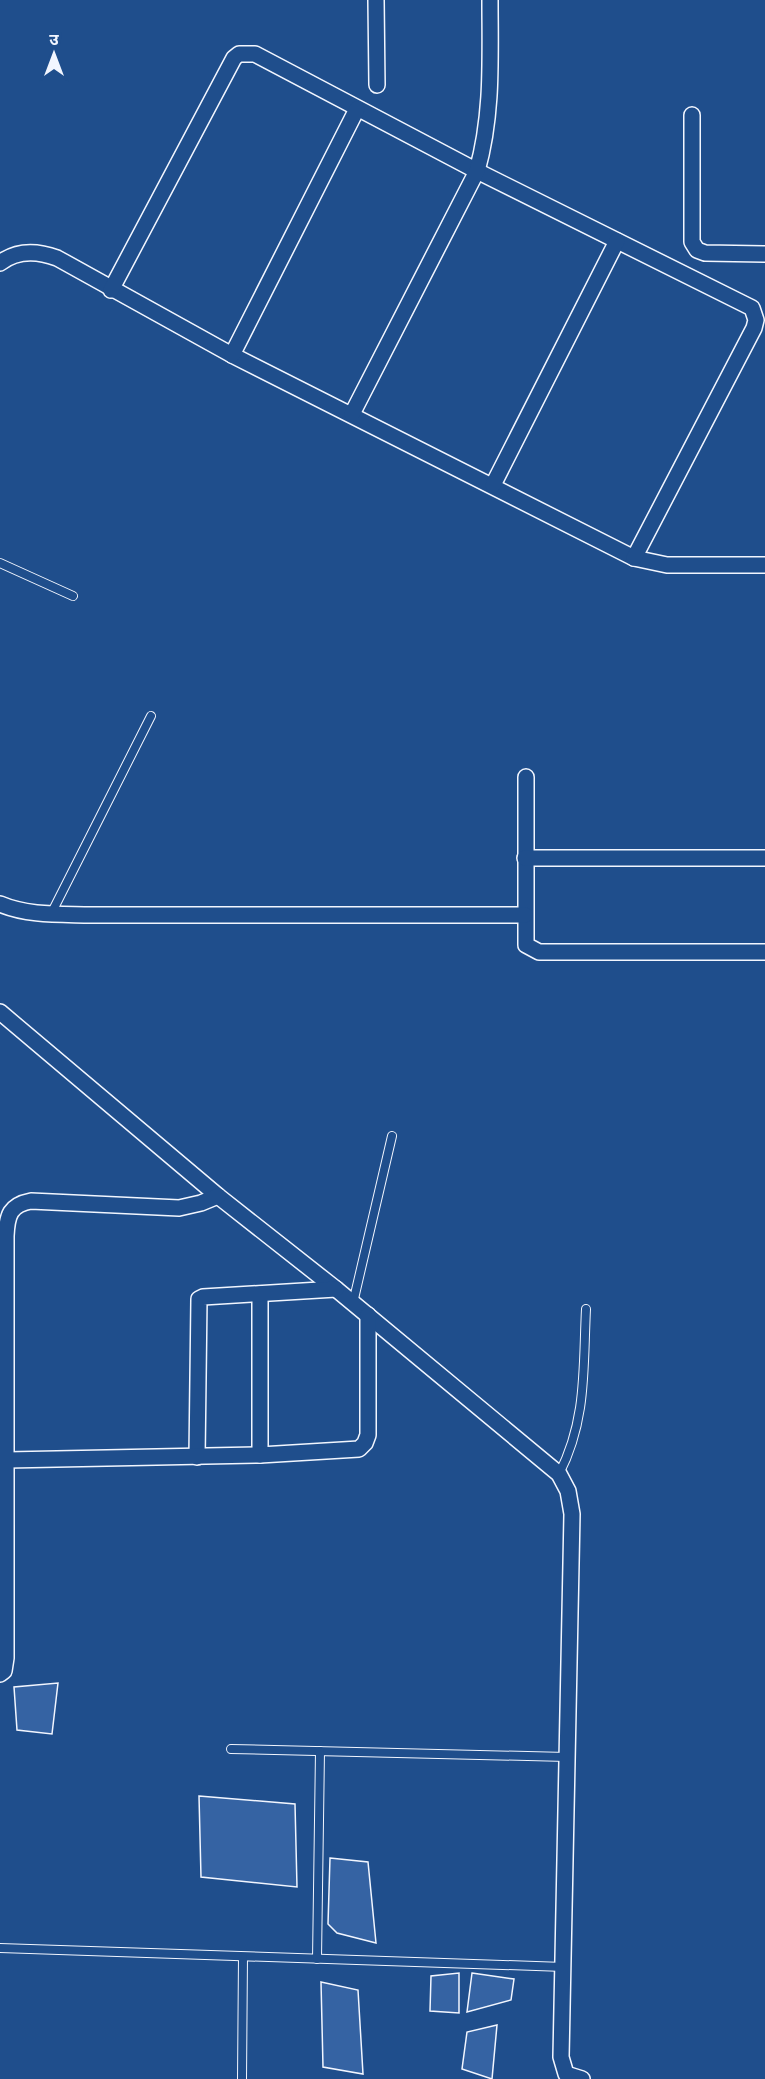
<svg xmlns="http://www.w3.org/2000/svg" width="765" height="2079" font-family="'Public Sans','Noto Sans Devanagari',sans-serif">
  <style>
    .building { fill: #3563a3; stroke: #f2f6ff; stroke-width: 1.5 }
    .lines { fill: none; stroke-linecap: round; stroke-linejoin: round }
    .lane-casing { stroke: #f2f6ff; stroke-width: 10 }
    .street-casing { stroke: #f2f6ff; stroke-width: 18 }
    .lane { stroke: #1f4e8c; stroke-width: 8 }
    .street { stroke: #1f4e8c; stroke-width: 15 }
  </style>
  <rect width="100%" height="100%" fill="#1f4e8c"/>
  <g class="building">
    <polygon points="58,1683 52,1734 17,1730 14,1687"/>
    <polygon points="199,1796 295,1804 297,1887 201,1877"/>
    <polygon points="330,1858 368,1862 376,1943 337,1933 328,1924"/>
    <polygon points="459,1973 459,2013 430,2011 431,1976"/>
    <polygon points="472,1973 514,1979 511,2000 467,2012"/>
    <polygon points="321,1982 358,1990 363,2074 323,2067"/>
    <polygon points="497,2025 492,2079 462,2069 467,2032"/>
  </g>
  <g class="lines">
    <defs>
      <g id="lane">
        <polyline points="0,563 73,596"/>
        <polyline points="51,914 151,716"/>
        <polyline points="353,1303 392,1136"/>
        <path d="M559,1474C587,1420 583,1368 586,1309"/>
        <polyline points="231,1749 567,1757"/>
        <polyline points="0,1948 564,1967"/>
        <polyline points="317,1959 320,1751"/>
        <polyline points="242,2079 243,1957"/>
      </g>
      <g id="street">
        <polyline points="376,0 377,85"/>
        <polyline points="692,115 692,242 697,250 705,253 765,254"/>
        <path d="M0,263C18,249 38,251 57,258L232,355L634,558L667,565H765"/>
        <polyline points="111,290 234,58 239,54 255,54 477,171 752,308 756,320 754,328 634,558"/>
        <polyline points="232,355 357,109"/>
        <path d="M352,414L477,171C493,114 490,58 490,0"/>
        <polyline points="493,485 617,241"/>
        <polyline points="526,777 526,945 539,952 765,952"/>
        <polyline points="525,858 765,858"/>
        <path d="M0,904C28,916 61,914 91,915H525"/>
        <polyline points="0,1012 218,1196 336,1289 559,1474 568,1491 572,1514 561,2057 566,2074 582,2079"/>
        <polyline points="260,1294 260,1455"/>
        <polyline points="197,1457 199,1299 203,1297 336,1289"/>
        <polyline points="7,1460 260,1455 359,1449 365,1443 368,1435 368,1315"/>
        <path d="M0,1674L4,1671L6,1658V1236C7,1215 10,1205 31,1201L179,1208L201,1203L218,1196"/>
      </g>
    </defs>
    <use href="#lane" class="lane-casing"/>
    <use href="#street" class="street-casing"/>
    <use href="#lane" class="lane"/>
    <use href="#street" class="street"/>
  </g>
  <g transform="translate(54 54)" stroke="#1f4e8c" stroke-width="4.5" paint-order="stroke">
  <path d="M0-4.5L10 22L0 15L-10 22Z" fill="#f2f6ff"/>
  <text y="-9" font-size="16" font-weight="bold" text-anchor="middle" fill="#f2f6ff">उ</text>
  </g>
</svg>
